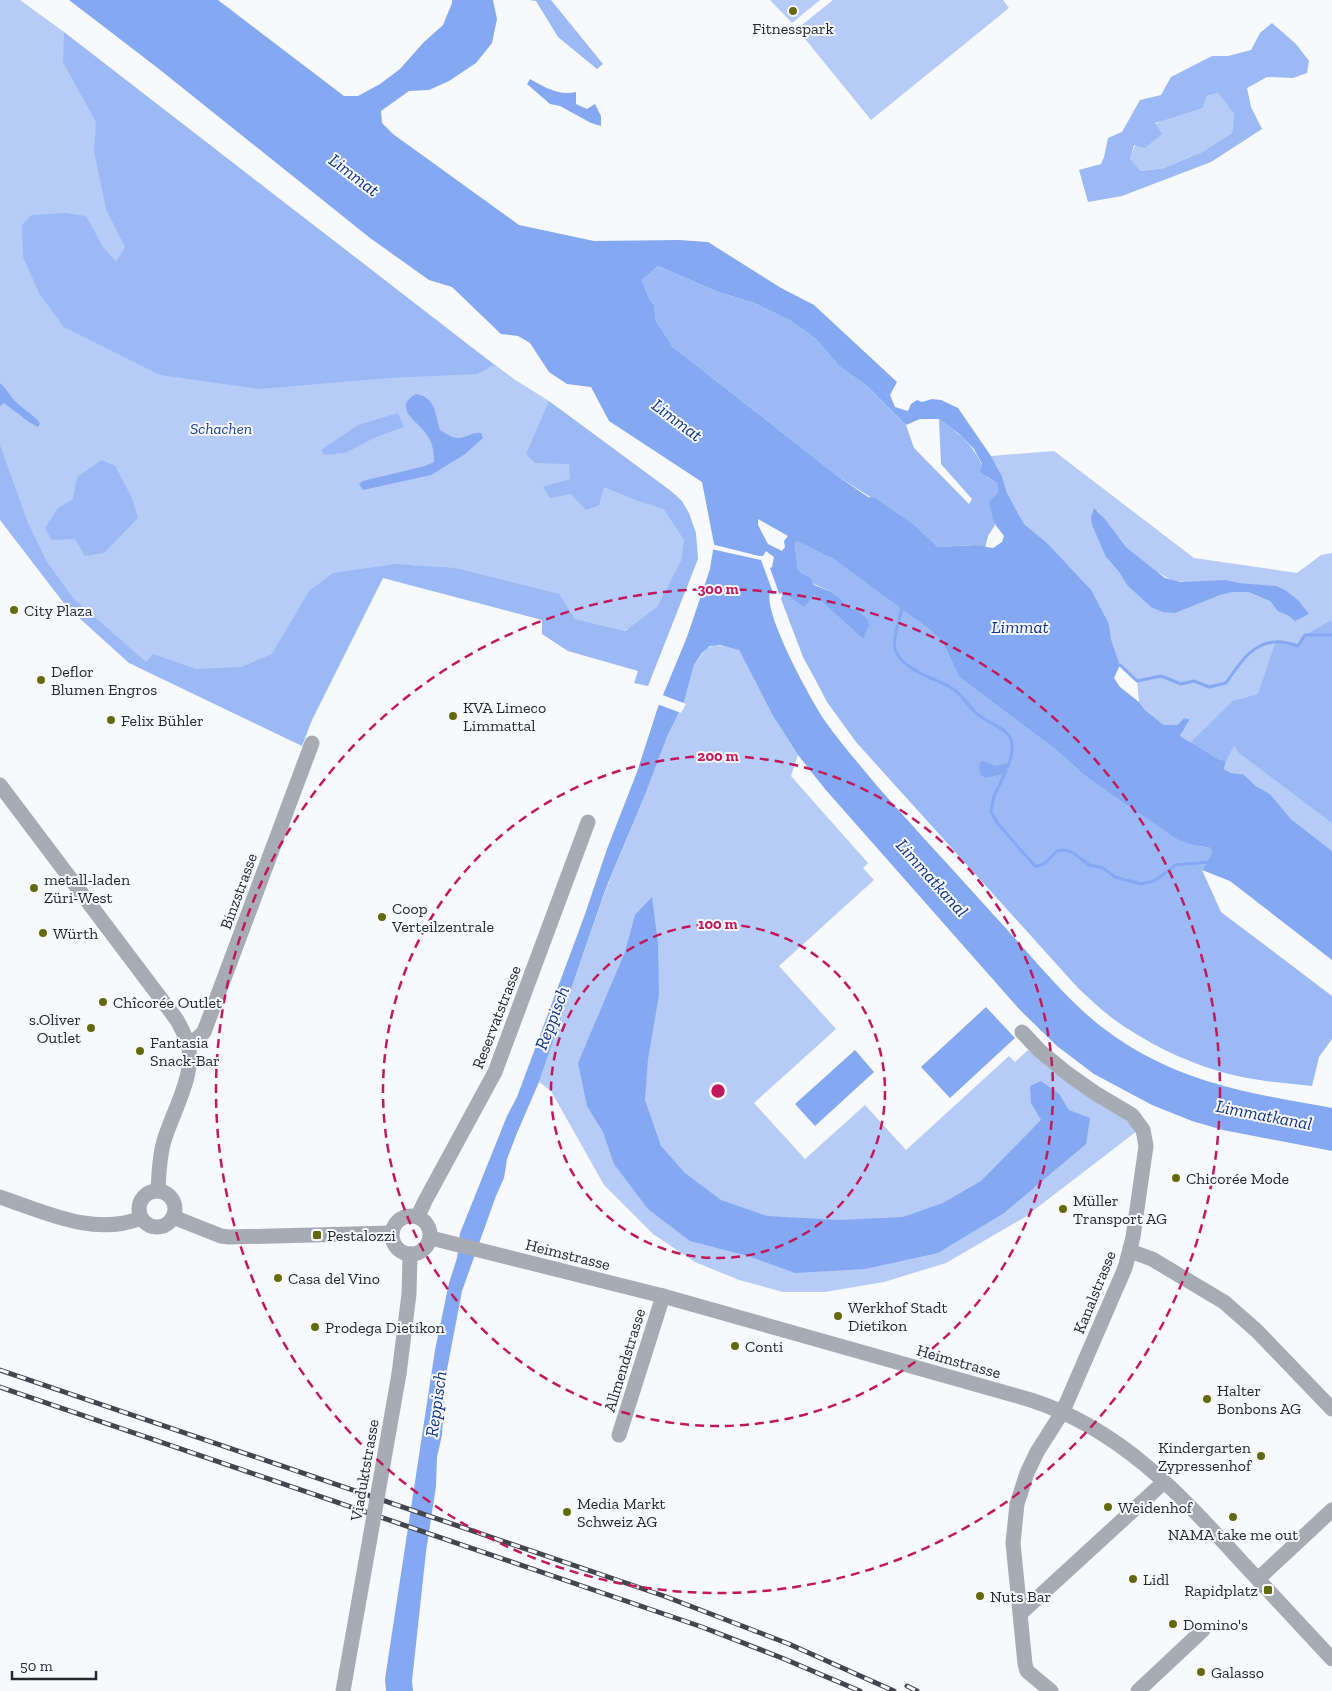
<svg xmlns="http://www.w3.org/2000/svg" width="1332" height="1691" font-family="'Zilla Slab',serif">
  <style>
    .green { fill: #b6ccf7; fill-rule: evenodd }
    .forest { fill: #9bb9f4; fill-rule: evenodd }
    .water { fill: #84a9f2; fill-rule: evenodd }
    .pier { fill: #f7f9fc }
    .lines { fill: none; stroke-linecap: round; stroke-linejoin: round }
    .stream { stroke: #84a9f2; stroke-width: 3 }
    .minor { stroke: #a7abb3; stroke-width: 15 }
    .rail-casing { stroke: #43474d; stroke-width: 5 }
    .rail { stroke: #f7f9fc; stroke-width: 3; stroke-dasharray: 9; stroke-linecap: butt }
    .minor-bridge { stroke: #a7abb3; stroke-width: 15 }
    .ring { fill: none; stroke: #c2185b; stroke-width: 2.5; stroke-dasharray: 9 6 }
    .poi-dot { fill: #646a0b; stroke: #f7f9fc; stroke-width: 2 }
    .labels { text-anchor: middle; stroke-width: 4; stroke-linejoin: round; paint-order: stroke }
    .poi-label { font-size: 16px; fill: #24282f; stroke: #f7f9fc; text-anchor: start }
    .park-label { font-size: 16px; font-style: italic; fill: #1a3e92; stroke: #f7f9fc }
    .street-label { font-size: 16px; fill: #24282f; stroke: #f7f9fc }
    .water-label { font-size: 18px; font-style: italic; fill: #103386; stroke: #f7f9fc }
    .centre { fill: #c2185b; stroke: #f7f9fc; stroke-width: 2.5 }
    .ring-label { font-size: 15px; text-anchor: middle; font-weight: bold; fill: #c2185b; stroke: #f7f9fc; stroke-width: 4; stroke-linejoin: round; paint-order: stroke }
  </style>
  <rect width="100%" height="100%" fill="#f7f9fc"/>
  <g class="green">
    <polygon points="0,0 20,0 64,32 64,39 178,127 514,379 549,401 548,404 684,506 697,550 664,640 627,629 624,631 574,619 415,565 389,565 299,732 135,661 67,597 39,551 0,459"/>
    <polygon points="770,0 820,0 792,23"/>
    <polygon points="833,0 1003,0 1009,8 871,120 797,29"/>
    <path d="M1218,93L1234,114L1232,133L1202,152L1164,168L1141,171L1130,159C1140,122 1170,116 1203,108L1207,96Z"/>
    <path d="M1054,451L1194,558L1297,573L1321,555L1332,553V851L1291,819L1270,794L1256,786L1243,774L1231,773L1224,769L1226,761L1218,759L1180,736L1190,719L1184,718L1177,725H1164L1145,710L1139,702L1137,681L1120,665L1111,639L1109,624L1046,542L1024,524L1007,493L1002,476L991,456ZM1097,510L1126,547L1156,571L1171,580L1192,583L1127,585L1119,572L1106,557Z"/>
    <polygon points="714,645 735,648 739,650 773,716 798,755 791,776 868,863 863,868 874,880 779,966 836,1029 754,1103 805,1159 865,1105 906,1150 1009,1056 1015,1062 1028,1050 1119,1113 1137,1131 1025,1217 946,1263 884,1282 825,1292 783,1292 739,1280 695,1262 653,1234 604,1185 551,1091 539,1082 606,889 645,795 667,737 684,702 694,665 706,649"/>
  </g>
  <g class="forest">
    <polygon points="529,0 551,0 603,64 597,69 558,37 536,1"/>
    <path d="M1272,23L1296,44L1309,61L1307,73L1293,78L1267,77L1247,88L1251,107L1262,129L1211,162L1122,196L1088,202L1079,170L1101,164L1104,157L1108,138L1122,132L1140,100L1161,95L1171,77L1212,56H1228L1251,50L1260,33ZM1218,93L1234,114L1232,133L1202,152L1164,168L1141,171L1130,159L1134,145L1145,148L1162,134L1155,123L1203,108L1207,96Z"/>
    <polygon points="64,32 443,325 494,365 477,374 389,378 259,389 160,375 64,327 39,293 23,257 22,225 32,215 65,213 86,216 103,247 116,262 125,247 106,209 94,151 96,122 63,62"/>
    <path d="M658,266L718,292L754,303L789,320L815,338L840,367L867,386L906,425L914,448L969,504L972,499L941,464L939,419C964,437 976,447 987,477L998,484L999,493L994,499V523L995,525L988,536L985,548L975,545L938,547L917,527L839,477L673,347L656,321L654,305L649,298L642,280Z"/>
    <polygon points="549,401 671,491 682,501 689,513 696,533 698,559 648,686 634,683 638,671 568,651 542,634 542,620 383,578 312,720 302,746 129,663 66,606 0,520 0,445 28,523 47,562 74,599 146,662 153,654 196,669 241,667 272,654 309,591 333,573 396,564 455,568 559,594 575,619 625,631 657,607 681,561 684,540 664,509 638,501 604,487 599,505 586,510 571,494 550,498 543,487 570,479 569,464 535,463 526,454"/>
    <polygon points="398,413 404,427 376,437 345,453 324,455 321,450 358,425"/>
    <polygon points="102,460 115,466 132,498 138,518 104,553 85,556 75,539 52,540 45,528 58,508 73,499 77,477"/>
    <path d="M796,540C809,545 819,553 833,557L930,630L942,641L959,677L1056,750L1084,775L1200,846L1210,848L1212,853L1202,870L1221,912L1332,996V1039L1319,1057L1312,1086C1284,1083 1256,1081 1229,1074C1194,1065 1159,1049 1128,1029C1110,1018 1094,1003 1078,988L856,742L827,702L815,679L803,657L781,599L783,592L814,595L863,639L857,610L848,607L842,600L832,592L814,584L810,578L802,573L798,569L795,547Z"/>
    <polygon points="1332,620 1332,823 1239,753 1234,745 1226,761 1218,759 1190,743 1233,701 1258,694 1276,641 1298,646 1305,635"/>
  </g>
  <g class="water">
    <path d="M69,0H218L344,96H358L380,84L400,69L423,43L443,25L452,3V0H493L497,19L492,43L476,63L449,81L429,90L409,91L381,111L382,123L393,134L519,225L594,241L679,240L708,242L781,288L814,305L897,382L890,395L895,407L908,411L911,404L917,400L922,402L932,399L941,400L958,408L991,456L1002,476L1007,493L1024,524L1046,542L1091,590L1109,624L1111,639L1120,665L1114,678L1120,687L1139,702L1145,710L1164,725H1177L1184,718L1190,719L1180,736L1218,759L1226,761L1224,769L1231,773L1243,774L1256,786L1270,794L1291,819L1332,851V960L1230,881L1202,870L1212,853L1210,848L1190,844L1177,839L1084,775L1056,750L959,677L942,641L930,630L833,558C819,553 809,545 796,541L795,547L798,569L802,573L811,578L814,585L832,592L842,600L848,607L857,610L868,620L869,625L863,639L814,595L804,607L783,592L776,596L770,593C763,613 812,702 825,721C841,744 860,765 878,787C909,822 941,857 972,891C993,914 1014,937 1034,960C1061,990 1088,1020 1123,1042C1189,1085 1256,1094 1332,1108V1151L1223,1130L1192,1121L1152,1105L1094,1074L1057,1046L1020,1010L825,789L798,755L773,716L739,650L720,645L710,646L702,653L694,665L684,702L667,737L645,795L606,888L539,1082L517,1133L507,1159L504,1178L496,1196L462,1291L446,1375L442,1435L437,1457L436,1486L426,1552L412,1681L413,1691H386L385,1679L435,1350L449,1283L457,1258L460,1233L507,1116L517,1097L584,917L607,849L637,772L658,707L687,637L710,569L714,544L702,482L609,421L591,387L567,384L549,372L530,343L518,336L501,334L452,287L429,280L370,238L159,69ZM658,266L718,292L754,303L789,320L815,338L840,367L867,386L906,425L920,419H939L958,433L974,449L982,464L980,472L998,484V493L989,502L994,523L1004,536L1002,542L993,548L975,545L938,547L917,527L875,498L868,497L839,477L673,347L656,321L654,305L649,298L642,280ZM758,519L788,536L784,541L785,547L782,551L768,544L758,525Z"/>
    <path d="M530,79C544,87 559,96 576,92V104L587,109L595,104L601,116V126L591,123L560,106L550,104L527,84Z"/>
    <path d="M0,383C6,388 8,393 13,399C21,408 32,413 40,423L38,427L29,422L4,403L0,406Z"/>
    <path d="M416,394C436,398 435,413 440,430C445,433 453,439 460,438C468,437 472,432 481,433L483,438L465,454L431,475L363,490L359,484L363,481L425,466L434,462C434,452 433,444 427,435C419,422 391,408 416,394Z"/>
    <polygon points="1094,508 1104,518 1126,547 1165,578 1181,582 1225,580 1239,583 1276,586 1285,590 1298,600 1309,614 1295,621 1289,616 1278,611 1270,601 1249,592 1232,592 1220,595 1175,613 1163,612 1151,607 1127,585 1119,572 1106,557 1092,525 1091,517"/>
    <path d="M983,761L995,766L1010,763L1005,773L986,778C979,776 978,769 980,763Z"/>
    <polygon points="652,897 658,943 659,995 648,1059 645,1100 661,1146 685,1173 721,1200 767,1216 838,1220 903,1217 943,1203 981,1181 1041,1120 1031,1103 1030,1086 1041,1081 1059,1094 1069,1110 1090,1118 1086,1144 1004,1213 938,1253 865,1269 795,1273 748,1256 690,1241 648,1209 614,1164 603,1132 587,1106 578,1063 625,952 635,915"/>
    <polygon points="986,1007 1015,1038 950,1098 921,1067"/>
    <polygon points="855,1050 874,1072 815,1126 795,1104"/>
  </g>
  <g class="pier">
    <polygon points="711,544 759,556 763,556 766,551 774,557 772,567 770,568 780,596 775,598 761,560 711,549"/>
    <polygon points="660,694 686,704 681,713 657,704"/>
  </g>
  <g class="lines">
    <g class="stream">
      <path d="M902,607C900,620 891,641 896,652C903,669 935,679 950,687C960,692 967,704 975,712C996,731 1023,727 1008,766"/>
      <path d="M1120,665L1137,681L1161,676L1181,684L1194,681L1209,687L1226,683C1238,666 1252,642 1275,642C1283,641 1291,644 1298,646L1305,635H1332"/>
      <path d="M1006,771L994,796L991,812L998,824L1035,866C1045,867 1050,857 1057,851L1064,850L1072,852L1089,865L1103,868L1115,877L1141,884L1154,881L1176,865L1208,862"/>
    </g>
    <g class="minor">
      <path d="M0,785L177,1020C181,1028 186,1036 188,1045C196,1074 172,1113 164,1141C159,1157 159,1174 158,1190"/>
      <polyline points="1022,1032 1040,1051 1068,1074 1095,1093 1132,1115 1143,1130 1146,1146 1133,1237 1125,1268 1063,1411 1037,1452 1027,1473 1017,1504 1013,1543 1025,1664 1027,1671 1051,1691"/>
      <polyline points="189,1046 204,1032 312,743"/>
      <circle cx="157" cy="1209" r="18"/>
      <path d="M0,1197C45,1212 94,1237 141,1218"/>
      <circle cx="411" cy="1235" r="19"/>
      <polyline points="418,1216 425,1201 495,1072 588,822"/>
      <polyline points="173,1217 221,1236 229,1237 392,1233"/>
      <path d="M431,1238L663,1296L1031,1400C1120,1429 1178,1492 1239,1559C1270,1592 1301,1626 1332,1659"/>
      <polyline points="1130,1251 1152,1259 1224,1302 1257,1331 1332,1409"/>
      <polyline points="399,1374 409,1294 410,1254"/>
      <polyline points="619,1435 663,1296"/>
      <polyline points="1258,1579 1332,1510"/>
      <polyline points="1021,1613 1164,1482"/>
      <polyline points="1138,1691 1203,1630"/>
    </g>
    <defs>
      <g id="rail">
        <polyline points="0,1370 664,1596 789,1644 894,1691"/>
        <polyline points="0,1387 702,1627 782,1658 860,1691"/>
        <polyline points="907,1686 917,1691"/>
      </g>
    </defs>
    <use href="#rail" class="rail-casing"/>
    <use href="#rail" class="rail"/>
    <polyline class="minor-bridge" points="343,1691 399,1374"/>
  </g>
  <g class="ring">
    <circle cx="718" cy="1091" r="167"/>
    <circle cx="718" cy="1091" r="335"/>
    <circle cx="718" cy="1091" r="502"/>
  </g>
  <g class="poi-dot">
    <circle cx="793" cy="11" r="5"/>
    <circle cx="14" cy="610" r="5"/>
    <circle cx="41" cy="680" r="5"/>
    <circle cx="453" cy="716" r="5"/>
    <circle cx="111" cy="720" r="5"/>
    <circle cx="34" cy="888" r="5"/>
    <circle cx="382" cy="917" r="5"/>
    <circle cx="43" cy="933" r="5"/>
    <circle cx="103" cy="1002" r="5"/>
    <circle cx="91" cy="1028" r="5"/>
    <circle cx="140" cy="1051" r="5"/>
    <circle cx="1176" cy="1178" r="5"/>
    <circle cx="1063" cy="1209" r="5"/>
    <rect x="312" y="1230" width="10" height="10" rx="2.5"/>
    <circle cx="278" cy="1278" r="5"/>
    <circle cx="838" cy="1316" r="5"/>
    <circle cx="315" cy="1327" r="5"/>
    <circle cx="735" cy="1346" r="5"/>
    <circle cx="1207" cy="1399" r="5"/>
    <circle cx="1261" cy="1456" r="5"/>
    <circle cx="1108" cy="1507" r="5"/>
    <circle cx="567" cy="1512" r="5"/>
    <circle cx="1233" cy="1517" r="5"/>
    <circle cx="1133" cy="1579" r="5"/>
    <rect x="1263" y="1585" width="10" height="10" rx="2.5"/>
    <circle cx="980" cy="1596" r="5"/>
    <circle cx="1173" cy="1624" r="5"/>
    <circle cx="1201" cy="1672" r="5"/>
  </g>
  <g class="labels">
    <g class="poi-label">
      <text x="793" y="34" text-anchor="middle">Fitnesspark</text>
      <text x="24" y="616">City Plaza</text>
      <text x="51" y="677">Deflor<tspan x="51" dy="18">Blumen Engros</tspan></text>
      <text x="463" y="713">KVA Limeco<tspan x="463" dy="18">Limmattal</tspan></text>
      <text x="121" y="726">Felix Bühler</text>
      <text x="44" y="885">metall-laden<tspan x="44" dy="18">Züri-West</tspan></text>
      <text x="392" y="914">Coop<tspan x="392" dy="18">Verteilzentrale</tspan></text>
      <text x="53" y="939">Würth</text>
      <text x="113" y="1008">Chîcorée Outlet</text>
      <text x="81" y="1025" text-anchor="end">s.Oliver<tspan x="81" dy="18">Outlet</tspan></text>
      <text x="150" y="1048">Fantasia<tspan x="150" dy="18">Snack-Bar</tspan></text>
      <text x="1186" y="1184">Chicorée Mode</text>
      <text x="1073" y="1206">Müller<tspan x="1073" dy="18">Transport AG</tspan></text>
      <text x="327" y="1241">Pestalozzi</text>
      <text x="288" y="1284">Casa del Vino</text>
      <text x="848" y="1313">Werkhof Stadt<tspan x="848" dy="18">Dietikon</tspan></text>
      <text x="325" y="1333">Prodega Dietikon</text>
      <text x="745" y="1352">Conti</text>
      <text x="1217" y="1396">Halter<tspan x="1217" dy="18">Bonbons AG</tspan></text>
      <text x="1251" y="1453" text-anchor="end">Kindergarten<tspan x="1251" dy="18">Zypressenhof</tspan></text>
      <text x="577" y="1509">Media Markt<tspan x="577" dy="18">Schweiz AG</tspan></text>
      <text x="1118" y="1513">Weidenhof</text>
      <text x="1233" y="1540" text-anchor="middle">NAMA take me out</text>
      <text x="1143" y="1585">Lidl</text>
      <text x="1258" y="1596" text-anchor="end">Rapidplatz</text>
      <text x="990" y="1602">Nuts Bar</text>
      <text x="1183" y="1630">Domino's</text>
      <text x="1211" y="1678">Galasso</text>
    </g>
    <g class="park-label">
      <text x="221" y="434">Schachen</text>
    </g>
    <g class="street-label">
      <text transform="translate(238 891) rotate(-70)" y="6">Binzstrasse</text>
      <text transform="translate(496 1017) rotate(-69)" y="6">Reservatstrasse</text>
      <text transform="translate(568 1254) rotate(14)" y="6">Heimstrasse</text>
      <text transform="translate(1094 1292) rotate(-68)" y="6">Kanalstrasse</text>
      <text transform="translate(624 1360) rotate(-73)" y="6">Allmendstrasse</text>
      <text transform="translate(959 1361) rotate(16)" y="6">Heimstrasse</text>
      <text transform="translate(364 1470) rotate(-80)" y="6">Viaduktstrasse</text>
    </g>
    <g class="water-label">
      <text transform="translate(354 175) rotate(37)" y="6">Limmat</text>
      <text transform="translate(677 420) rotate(37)" y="6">Limmat</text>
      <text x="1020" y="633">Limmat</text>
      <text transform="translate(932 878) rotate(48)" y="6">Limmatkanal</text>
      <text transform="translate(552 1018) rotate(-69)" y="6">Reppisch</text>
      <text transform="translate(1264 1115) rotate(11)" y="6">Limmatkanal</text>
      <text transform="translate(436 1404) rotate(-82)" y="6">Reppisch</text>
    </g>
  </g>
  <circle cx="718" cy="1091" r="8" class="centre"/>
  <g class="ring-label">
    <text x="718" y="594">300 m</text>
    <text x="718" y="761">200 m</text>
    <text x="718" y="929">100 m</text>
  </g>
  <path d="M12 1671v8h84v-8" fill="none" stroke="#24282f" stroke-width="2.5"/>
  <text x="20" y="1671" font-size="15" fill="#24282f" stroke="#f7f9fc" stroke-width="4" paint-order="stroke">50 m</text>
</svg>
